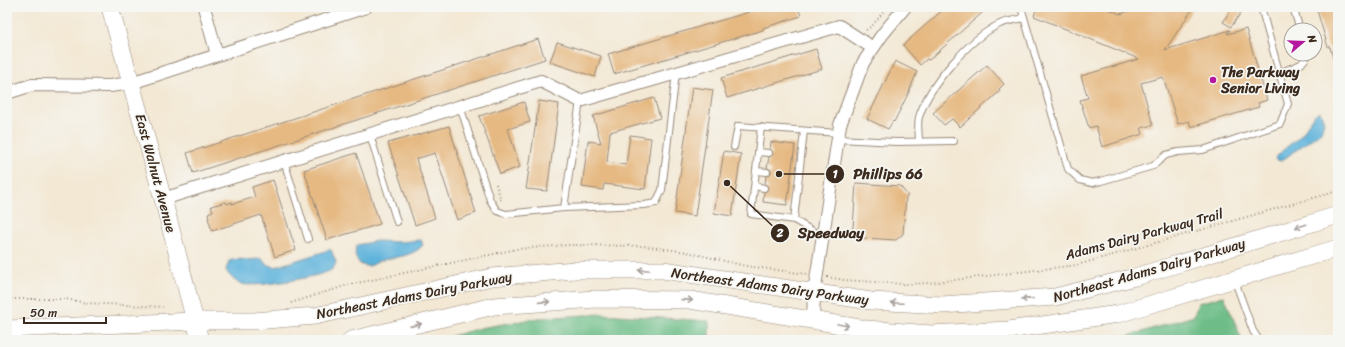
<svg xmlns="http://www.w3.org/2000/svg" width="1345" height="347" font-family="Sriracha,sans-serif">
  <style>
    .forest { fill: #6ebd88; stroke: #547453 }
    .water { fill: #61b4dc; stroke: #4e6f7d }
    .building { fill: #e6b982 }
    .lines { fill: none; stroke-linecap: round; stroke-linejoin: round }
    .lane-casing { stroke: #978979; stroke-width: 8 }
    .street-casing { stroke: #978979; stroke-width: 14 }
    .secondary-casing { stroke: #978979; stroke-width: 18 }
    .path { stroke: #978979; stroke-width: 2; stroke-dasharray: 1 3; stroke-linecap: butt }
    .lane { stroke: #fff; stroke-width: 6 }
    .street { stroke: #fff; stroke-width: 12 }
    .secondary { stroke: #fff; stroke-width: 17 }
    .oneway { stroke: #a79f9a }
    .poi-dot { fill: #b5179e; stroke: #f6f6f2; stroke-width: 1.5 }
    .labels { text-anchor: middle; stroke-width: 3.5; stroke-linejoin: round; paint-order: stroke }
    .poi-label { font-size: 14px; font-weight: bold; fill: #3b2a1e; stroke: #f6f6f2; text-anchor: start }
    .street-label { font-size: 14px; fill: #3b2a1e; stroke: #f6f6f2 }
    .leader { fill: none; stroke: #3b2a1e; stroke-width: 1.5 }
    .callout-dot { fill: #3b2a1e; stroke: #f6f6f2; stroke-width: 1.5 }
    .mark-label { font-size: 12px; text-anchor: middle; font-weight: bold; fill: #fff }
    .callout-label { font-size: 15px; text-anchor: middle; font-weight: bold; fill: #3b2a1e; stroke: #f6f6f2; stroke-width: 3.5; stroke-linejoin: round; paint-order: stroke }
  </style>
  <rect width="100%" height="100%" fill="#f6f6f2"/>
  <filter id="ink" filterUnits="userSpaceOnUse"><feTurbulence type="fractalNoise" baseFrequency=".025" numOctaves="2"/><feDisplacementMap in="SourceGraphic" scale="8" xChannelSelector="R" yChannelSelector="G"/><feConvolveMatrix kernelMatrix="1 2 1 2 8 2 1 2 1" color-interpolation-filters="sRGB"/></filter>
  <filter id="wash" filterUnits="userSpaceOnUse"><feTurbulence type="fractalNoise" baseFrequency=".012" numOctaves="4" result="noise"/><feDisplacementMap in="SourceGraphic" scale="16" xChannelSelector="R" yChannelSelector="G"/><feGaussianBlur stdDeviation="0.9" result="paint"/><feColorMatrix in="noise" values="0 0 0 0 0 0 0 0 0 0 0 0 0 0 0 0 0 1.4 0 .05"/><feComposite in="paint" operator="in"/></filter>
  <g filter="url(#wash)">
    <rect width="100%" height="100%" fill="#f3e8d4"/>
    <g class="forest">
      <polygon points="1224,296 1242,340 1115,340 1194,316 1198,303"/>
      <polygon points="601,314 709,321 709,340 438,340 480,328 539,318"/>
    </g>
    <g class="water">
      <path d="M1320,111L1324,122L1321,132L1281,161L1275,159C1282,149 1292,144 1301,135C1308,127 1309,117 1320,111Z"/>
      <path d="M421,240L423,245C413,257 393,257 379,261C375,263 372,266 368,266C356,266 353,254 357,245L377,241L399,242Z"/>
      <path d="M329,250H331L336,262C335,265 334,268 331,270C321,277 254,288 242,284C234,281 230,277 226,270L229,261C240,257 250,262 261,258L266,264L275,267Z"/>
    </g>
    <g id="blocks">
      <g class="building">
        <polygon points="766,7 798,7 801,16 763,28 763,30 614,74 608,54"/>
        <polygon points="946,7 978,7 983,12 929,60 927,59 920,65 903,45"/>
        <polygon points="1037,7 1104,7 1120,14 1141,7 1194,7 1165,50 1230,30 1227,34 1246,29 1267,100 1258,103 1259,107 1191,127 1189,121 1178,124 1163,77 1141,83 1153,125 1141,128 1143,134 1102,147 1096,126 1089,128 1080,100 1088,98 1081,76 1139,59 1034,16"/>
        <polygon points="1232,7 1245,7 1231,27 1223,22"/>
        <polygon points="1316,7 1338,7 1338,66 1335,66 1330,47 1328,47"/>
        <polygon points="538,39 545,59 193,173 187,153"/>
        <polygon points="557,42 601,56 595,77 550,62"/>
        <polygon points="816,49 822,69 727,98 721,78"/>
        <polygon points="895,61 917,72 908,94 894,122 893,121 888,129 867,119"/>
        <polygon points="987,65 1004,84 999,89 1000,91 960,127 952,119 944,125 933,113"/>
        <polygon points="692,87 713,90 695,216 675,213"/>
        <polygon points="654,98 660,118 610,132 607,162 626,165 630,135 651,138 645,189 604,184 603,190 582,187 588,141 601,143 593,116"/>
        <polygon points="539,101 559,104 547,191 526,189"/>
        <polygon points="524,102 530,122 508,129 520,167 500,174 479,116"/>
        <polygon points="449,126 476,213 457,220 435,153 416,159 435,218 415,225 388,143"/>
        <polygon points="771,142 795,145 787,205 763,202 764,192 768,189 765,184 766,176 771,173 771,170 767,168 769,157 773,154 770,149"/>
        <polygon points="724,151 741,154 732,216 714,213"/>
        <polygon points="356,153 380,224 327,240 304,170"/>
        <polygon points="273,180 296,250 275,257 261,215 212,231 208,218 209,218 208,213 213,211 211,206 226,202 227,204 232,202 232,204 255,197 252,187"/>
        <polygon points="856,183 900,186 908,196 906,197 903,234 896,240 863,238 860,240 851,229 853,228"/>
      </g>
    </g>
  </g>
  <g filter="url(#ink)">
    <use href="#blocks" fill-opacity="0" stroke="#978979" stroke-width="1"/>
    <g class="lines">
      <defs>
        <g id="lane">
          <polyline points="1021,7 1068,169 1080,180 1092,183 1101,181 1153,166 1166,155 1178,152 1203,150 1280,124 1288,104 1261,7"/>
          <polyline points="1293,7 1300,30"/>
          <polyline points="1279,73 1301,64 1306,58 1306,54"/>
          <polyline points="460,106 490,200 497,211 506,214 564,208 644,205 656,203 662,190 676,73"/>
          <polyline points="761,127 751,214 794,220 823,237"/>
          <polyline points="370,135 397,222"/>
          <polyline points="838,139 896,142 954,141"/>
          <path d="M919,141C919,134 917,124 919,117C929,85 970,38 1000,24C1007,21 1016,20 1024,18"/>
          <polyline points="734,147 738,126 839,133"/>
          <polyline points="758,152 769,153"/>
          <polyline points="284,161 308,239"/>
          <polyline points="756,171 767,172"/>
          <polyline points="755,186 764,188"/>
          <polyline points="564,208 580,101"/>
          <polyline points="794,220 804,131"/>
          <polyline points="1235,281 1253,331 1259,340"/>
          <polyline points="1336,340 1338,339"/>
        </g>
        <g id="street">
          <polyline points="204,7 217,55"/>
          <polyline points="7,93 32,85 110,86 131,83 366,7"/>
          <polyline points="163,199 541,81 580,101 839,26 873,48"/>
          <polyline points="813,320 814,293 840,125 863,63 882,35 905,7"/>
        </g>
        <g id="secondary">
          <polyline points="110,7 163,199 200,340"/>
          <polyline points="7,329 195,321 254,321 315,316 492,277 575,270 663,270 871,301 942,305 1055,297 1135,277 1338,215"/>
          <polyline points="351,340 494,306 596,299 690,300 866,329 931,334 1009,330 1118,314 1338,248"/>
        </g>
      </defs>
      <use href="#lane" class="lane-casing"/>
      <use href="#street" class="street-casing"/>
      <use href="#secondary" class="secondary-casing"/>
      <g class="path">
        <polyline points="866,30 872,26 887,7"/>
        <polyline points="496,184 501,200"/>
        <polyline points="827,277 844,280 904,284 929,283 1077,265 1338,191"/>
        <polyline points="7,299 66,299 86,303 163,307"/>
        <polyline points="291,303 348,285 517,249 568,245 644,246 687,252 746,266 807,274"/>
      </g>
      <use href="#lane" class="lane"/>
      <use href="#street" class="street"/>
      <use href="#secondary" class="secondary"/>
    </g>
    <defs><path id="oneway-shaft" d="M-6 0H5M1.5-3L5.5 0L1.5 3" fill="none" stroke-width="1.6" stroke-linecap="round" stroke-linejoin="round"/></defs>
    <g class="oneway">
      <use href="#oneway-shaft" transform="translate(1301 226) rotate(163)"/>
      <use href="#oneway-shaft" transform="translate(644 270) rotate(-180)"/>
      <use href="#oneway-shaft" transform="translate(1027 299) rotate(176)"/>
      <use href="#oneway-shaft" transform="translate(687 300) rotate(4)"/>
      <use href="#oneway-shaft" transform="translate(544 302) rotate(-4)"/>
      <use href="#oneway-shaft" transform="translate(897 303) rotate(-177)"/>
      <use href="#oneway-shaft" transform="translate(416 325) rotate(-13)"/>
      <use href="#oneway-shaft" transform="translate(843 325) rotate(9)"/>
    </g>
  </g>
  <circle class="poi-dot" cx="1213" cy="80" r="4"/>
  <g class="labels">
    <g class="poi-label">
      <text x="1221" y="77">The Parkway<tspan x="1221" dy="16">Senior Living</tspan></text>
    </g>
    <g class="street-label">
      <text transform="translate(156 173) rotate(75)" y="5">East Walnut Avenue</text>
      <text transform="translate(1144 234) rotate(-15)" y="5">Adams Dairy Parkway Trail</text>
      <text transform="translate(1149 270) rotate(-16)" y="5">Northeast Adams Dairy Parkway</text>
      <text transform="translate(770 286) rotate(8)" y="5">Northeast Adams Dairy Parkway</text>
      <text transform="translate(414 295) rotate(-11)" y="5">Northeast Adams Dairy Parkway</text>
    </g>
  </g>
  <path class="leader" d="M779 174L835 174M727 183L780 233"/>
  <g class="callout-dot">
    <circle cx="779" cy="174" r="4"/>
    <circle cx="727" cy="183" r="4"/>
    <circle cx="835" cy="174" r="10"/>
    <circle cx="780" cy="233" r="10"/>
  </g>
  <g class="mark-label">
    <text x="835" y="178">1</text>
    <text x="780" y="237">2</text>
  </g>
  <g class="callout-label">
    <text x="888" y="179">Phillips 66</text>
    <text x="831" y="238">Speedway</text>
  </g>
  <rect width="1345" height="347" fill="none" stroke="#f6f6f2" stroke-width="24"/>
  <g transform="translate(1303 42) rotate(71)"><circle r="19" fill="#f6f6f2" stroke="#aba49d"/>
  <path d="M0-3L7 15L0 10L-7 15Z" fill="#b5179e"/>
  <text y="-6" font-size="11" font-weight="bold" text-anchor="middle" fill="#3b2a1e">N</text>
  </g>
  <path d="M24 317v6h82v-6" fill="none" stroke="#3b2a1e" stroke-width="2"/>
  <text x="30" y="317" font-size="12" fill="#3b2a1e" stroke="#f6f6f2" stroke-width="3" paint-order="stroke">50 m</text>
</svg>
